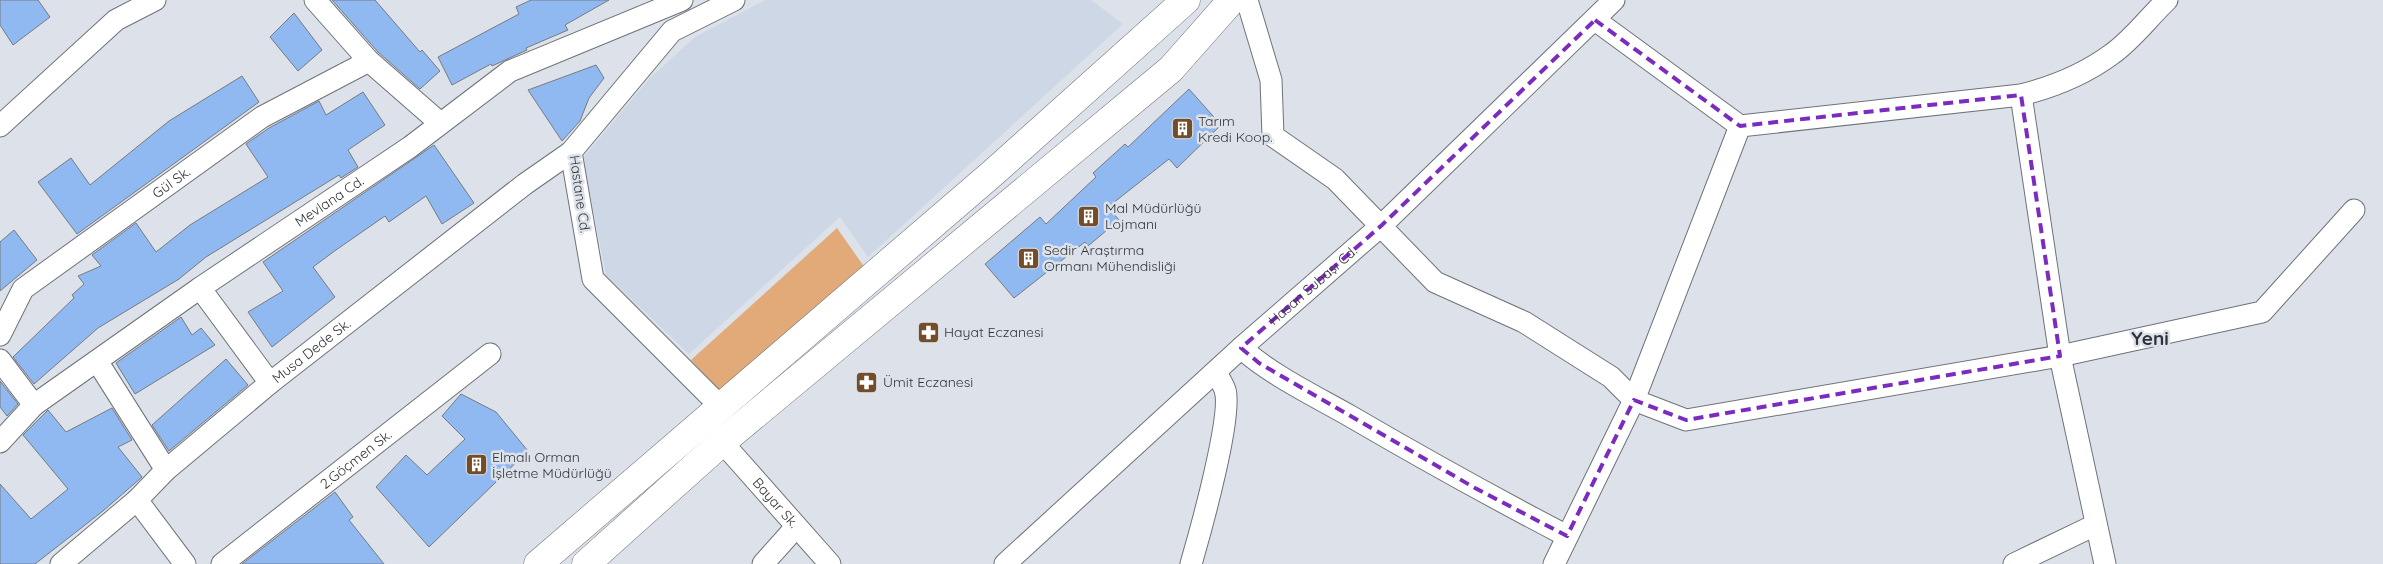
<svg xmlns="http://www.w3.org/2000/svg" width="2383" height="564" font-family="Quicksand,sans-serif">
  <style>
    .built { fill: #ced7e5 }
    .green { fill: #e2aa78 }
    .building { fill: #90b8f1; stroke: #767b81 }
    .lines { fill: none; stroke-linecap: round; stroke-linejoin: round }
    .street-casing { stroke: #6e737a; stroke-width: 23 }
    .secondary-casing { stroke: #6e737a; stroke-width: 29 }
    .street { stroke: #fff; stroke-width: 21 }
    .secondary { stroke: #fff; stroke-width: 28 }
    .marked { fill: none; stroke: #7b2cbf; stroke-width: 4; stroke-dasharray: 10 6; stroke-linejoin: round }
    .labels { text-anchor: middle; stroke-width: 5; stroke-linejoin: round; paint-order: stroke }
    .poi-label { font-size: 14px; fill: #333538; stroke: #dde2ea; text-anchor: start }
    .street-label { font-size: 14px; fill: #333538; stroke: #dde2ea }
    .district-label { font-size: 19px; font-weight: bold; fill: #30343a; stroke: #dde2ea }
  </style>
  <rect width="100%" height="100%" fill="#dde2ea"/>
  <polygon class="built" points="765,0 1091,0 1123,24 868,257 840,217 689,354 606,275 583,158 650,78 695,37"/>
  <polygon class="green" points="837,228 865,268 723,394 691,360"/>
  <g class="building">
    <polygon points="0,0 38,0 50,17 13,45 0,25"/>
    <polygon points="332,0 375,0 420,52 422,50 440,71 420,89 378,52"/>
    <polygon points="531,0 609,0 565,25 568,30 526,48 527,50 492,66 491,64 452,85 438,57 519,14 516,7"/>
    <polygon points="294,13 322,50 298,71 270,37"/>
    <polygon points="596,65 604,78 589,98 580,121 562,141 528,90"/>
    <polygon points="242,76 259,102 77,234 38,182 71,158 90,185 169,121"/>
    <polygon points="1189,89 1221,125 1177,168 1169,159 1108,207 1119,220 1088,246 1085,242 1014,298 985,264 1040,217 1046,224 1096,177 1093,173 1125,144 1128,147"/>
    <polygon points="363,92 385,125 348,150 358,167 341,178 339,175 206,257 179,279 98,328 34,384 13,357 74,298 72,295 84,284 78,276 101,266 92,255 136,223 156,252 190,225 268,177 246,144 269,128 319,101 326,115"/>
    <polygon points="434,145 474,203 442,224 426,196 389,222 385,216 336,250 313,267 335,297 272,347 248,312 283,291 263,262"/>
    <polygon points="14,230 37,260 0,291 0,242"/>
    <polygon points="181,317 192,335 201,328 215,345 135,394 116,363"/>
    <polygon points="226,359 248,385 169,451 152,425"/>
    <polygon points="0,381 18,404 7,416 0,407"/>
    <polygon points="461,394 496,412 528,451 429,547 376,487 406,455 427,475 465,439 442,416"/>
    <polygon points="112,408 132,440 118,447 142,477 103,511 35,564 0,564 0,484 31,519 68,489 23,435 48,410 66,432"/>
    <polygon points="335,492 353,517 349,520 384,564 242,564"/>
  </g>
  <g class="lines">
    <defs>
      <g id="street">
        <polyline points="315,0 369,61 440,123"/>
        <polyline points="1247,0 1271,80 1273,136 1335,179 1435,282 1524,322 1611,377 1634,400 1686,420 2060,356 2262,312 2354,210"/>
        <path d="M1595,20L1740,126L2021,95C2053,87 2085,74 2112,54C2132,40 2149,17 2167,0"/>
        <polyline points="2021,95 2060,356 2105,564"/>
        <polyline points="0,126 116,20 155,0"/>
        <polyline points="200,288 270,383"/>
        <path id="s1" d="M0,335L23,289L262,117L369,61"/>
        <path d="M1241,348C1273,376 1313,395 1350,416C1422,458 1494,498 1567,536"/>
        <polyline points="0,360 34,405"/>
        <polyline points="97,361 166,470"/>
        <polyline points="721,407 593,279 571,152 672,31 734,0"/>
        <path id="s2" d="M0,442L34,405L200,288L410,147L510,71L682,0"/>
        <path id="s3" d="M722,442L830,564"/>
        <polyline points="137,500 185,564"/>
        <path id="s4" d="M61,564L137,500L166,470L270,383L525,184L571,152"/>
        <path id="s5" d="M222,564L490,354"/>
        <polyline points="763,564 796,527"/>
        <path id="s6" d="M1005,564L1241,348L1382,225L1614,0"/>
        <path d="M1191,564C1200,533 1233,415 1225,390C1223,384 1219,378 1216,373"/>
        <polyline points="1554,564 1634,400 1740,126"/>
        <polyline points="2014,564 2095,525"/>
      </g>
      <g id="secondary">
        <polyline points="538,564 994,172 1186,0"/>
        <polyline points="586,564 722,442 1171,69 1232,0"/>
      </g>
    </defs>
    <use href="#street" class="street-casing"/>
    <use href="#secondary" class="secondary-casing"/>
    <use href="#street" class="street"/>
    <use href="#secondary" class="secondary"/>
  </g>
  <path class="marked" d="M1595,20L1740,126L2021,95L2060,356L1686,420L1634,400L1567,536L1475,488L1259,363L1241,348L1382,225Z"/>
  <defs>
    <symbol id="building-square" viewBox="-11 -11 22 22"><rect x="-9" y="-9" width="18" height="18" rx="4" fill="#734d29" stroke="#dde2ea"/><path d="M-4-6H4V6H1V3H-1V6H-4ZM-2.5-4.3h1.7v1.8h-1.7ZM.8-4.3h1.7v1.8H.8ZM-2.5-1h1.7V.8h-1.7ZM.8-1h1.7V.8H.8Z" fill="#fff"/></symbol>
    <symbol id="pharmacy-square" viewBox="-11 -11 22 22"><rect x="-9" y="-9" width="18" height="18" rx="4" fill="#734d29" stroke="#dde2ea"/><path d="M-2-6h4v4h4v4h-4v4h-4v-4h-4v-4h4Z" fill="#fff"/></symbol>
  </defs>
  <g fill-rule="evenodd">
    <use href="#building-square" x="1170" y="116" width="25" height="25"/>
    <use href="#building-square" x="1076" y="204" width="25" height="25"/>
    <use href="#building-square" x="1016" y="246" width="25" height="25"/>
    <use href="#pharmacy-square" x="916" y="320" width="25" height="25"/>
    <use href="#pharmacy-square" x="854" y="370" width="25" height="25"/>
    <use href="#building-square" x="464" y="452" width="25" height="25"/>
  </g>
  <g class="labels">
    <g class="poi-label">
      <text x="1198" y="126">Tarım<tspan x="1198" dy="16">Kredi Koop.</tspan></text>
      <text x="1105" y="213">Mal Müdürlüğü<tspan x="1105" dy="16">Lojmanı</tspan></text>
      <text x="1044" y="255">Sedir Araştırma<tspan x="1044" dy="16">Ormanı Mühendisliği</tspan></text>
      <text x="944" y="337">Hayat Eczanesi</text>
      <text x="883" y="387">Ümit Eczanesi</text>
      <text x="492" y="462">Elmalı Orman<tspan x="492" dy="16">İşletme Müdürlüğü</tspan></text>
    </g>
    <g class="street-label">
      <text dy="5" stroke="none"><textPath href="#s1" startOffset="234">Gül Sk.</textPath></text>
      <text transform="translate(580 194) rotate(82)" y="5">Hastane Cd.</text>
      <text dy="5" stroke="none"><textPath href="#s2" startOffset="409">Mevlana Cd.</textPath></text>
      <text dy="5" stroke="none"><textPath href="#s6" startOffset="415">Hasan Subaşı Cd.</textPath></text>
      <text dy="5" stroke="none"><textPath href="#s4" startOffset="329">Musa Dede Sk.</textPath></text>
      <text dy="5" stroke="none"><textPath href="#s5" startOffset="170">2.Göçmen Sk.</textPath></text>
      <text dy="5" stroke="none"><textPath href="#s3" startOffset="81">Bayar Sk.</textPath></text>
    </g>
    <g class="district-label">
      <text x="2150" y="345">Yeni</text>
    </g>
  </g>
</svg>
